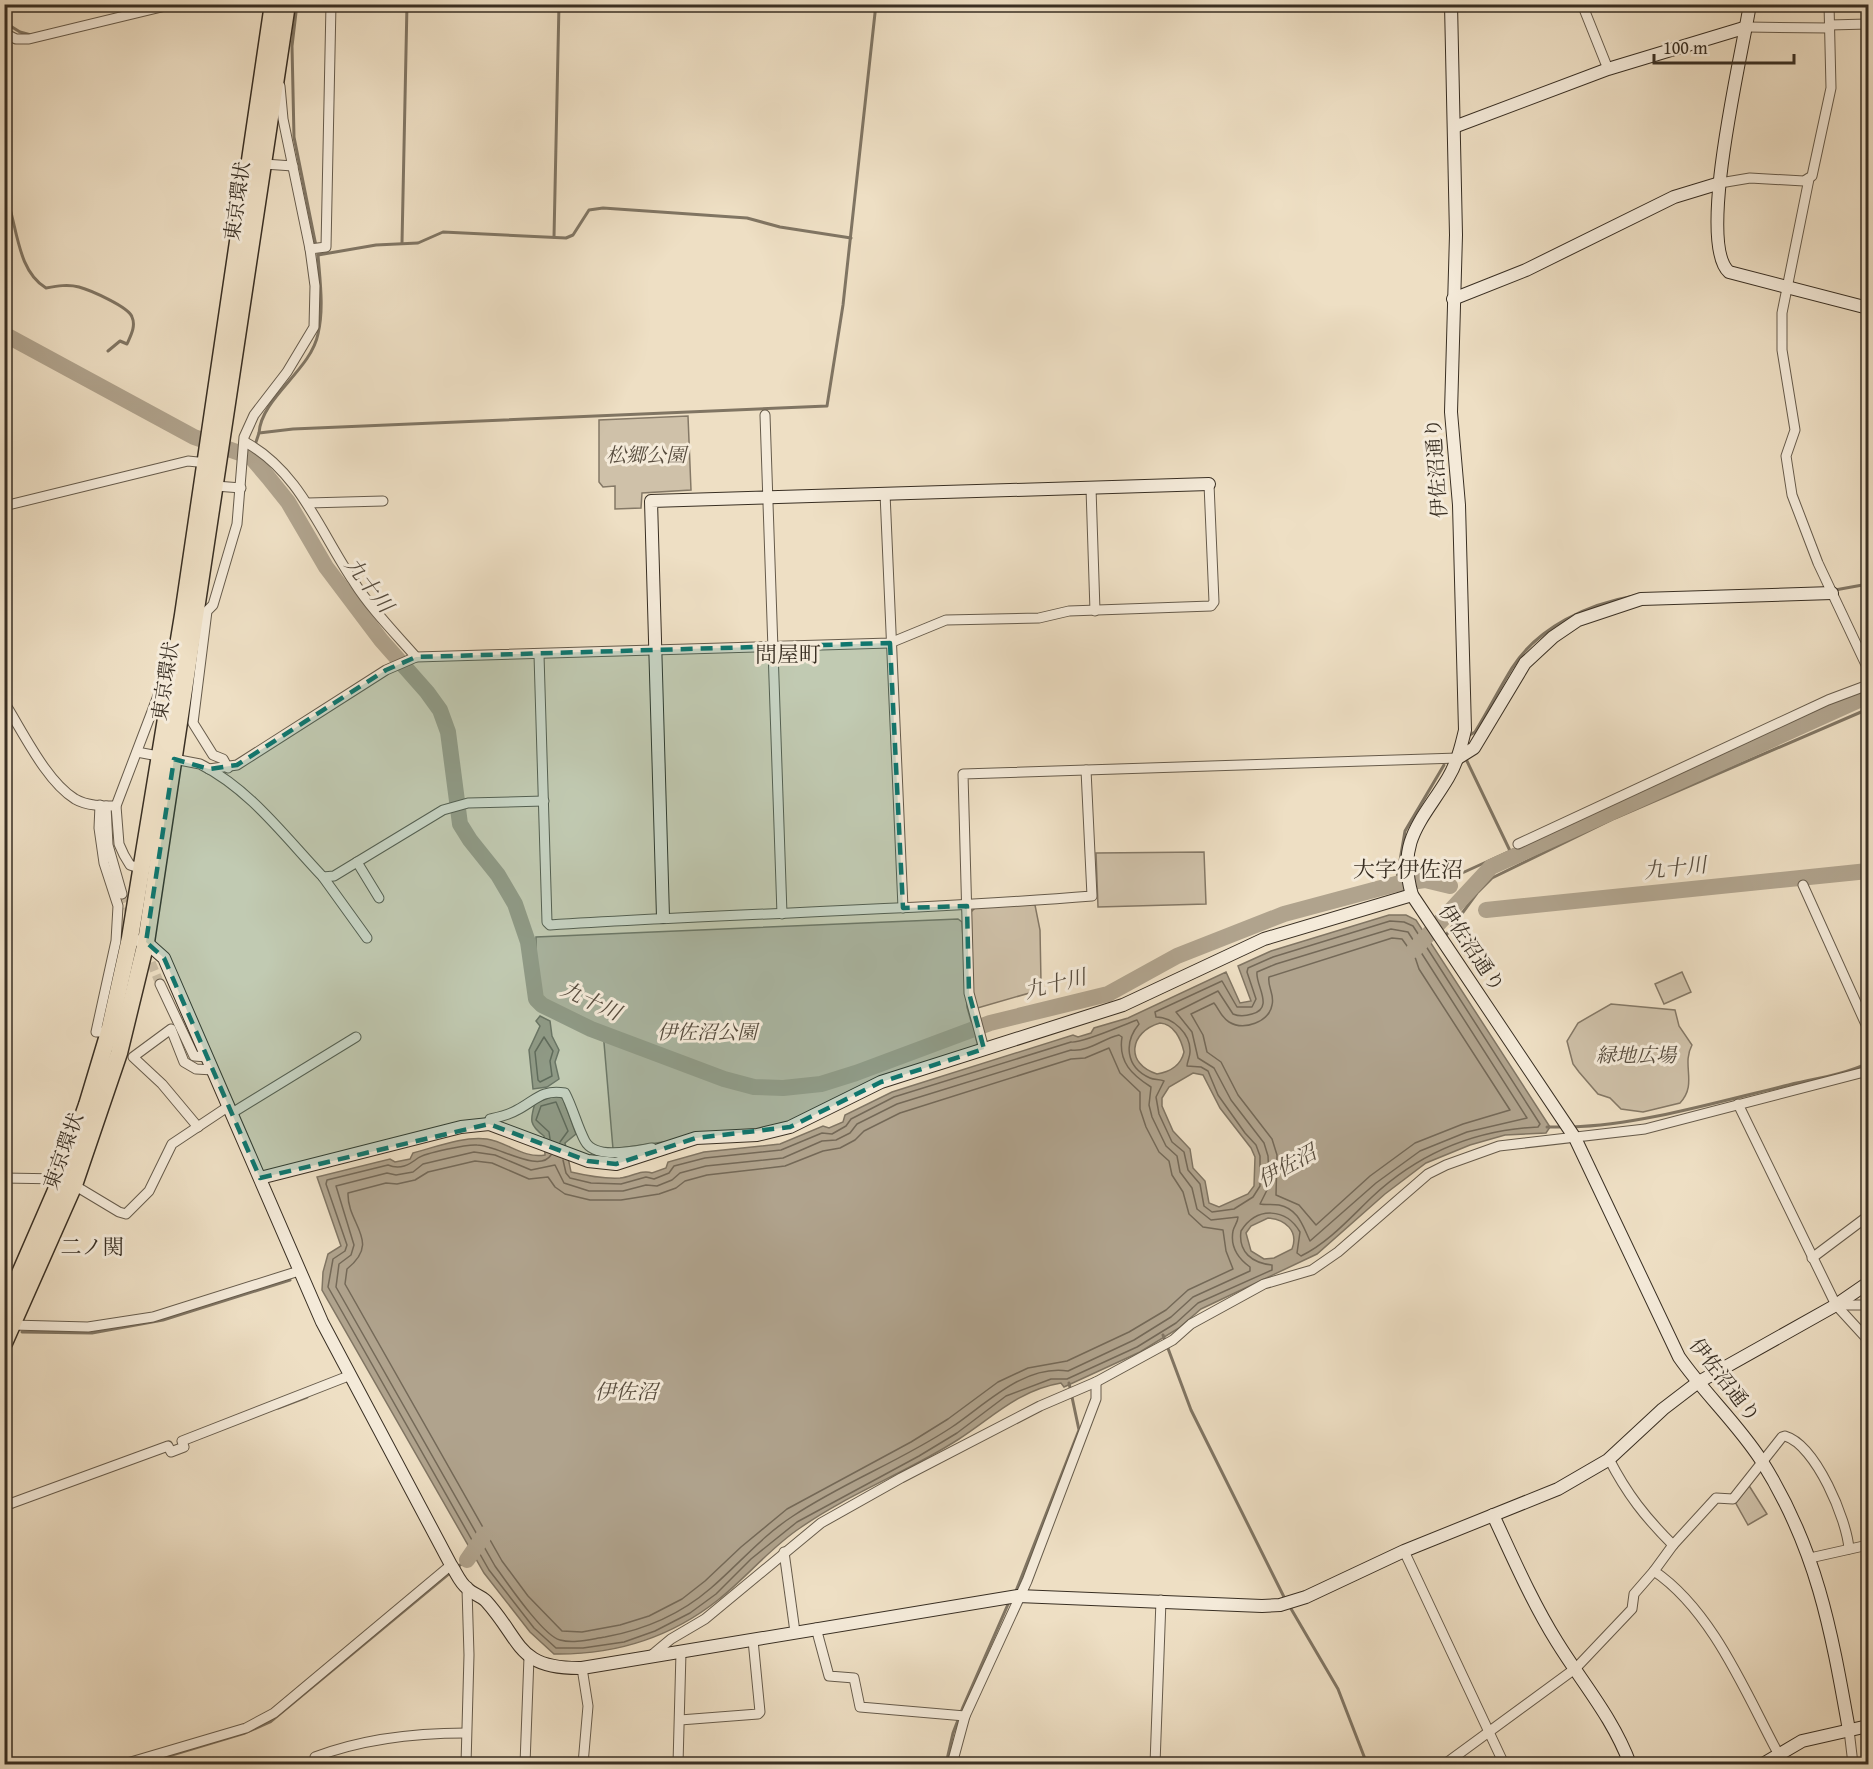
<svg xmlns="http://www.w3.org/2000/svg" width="1873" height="1769" font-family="'Gentium Book Plus','Noto Serif JP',serif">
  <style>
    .green { fill: #cfc1a9; stroke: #847866; stroke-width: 1.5 }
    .water { fill: #b0a38d; stroke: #807563; stroke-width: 1.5; fill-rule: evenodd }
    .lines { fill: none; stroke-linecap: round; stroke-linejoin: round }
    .shore { stroke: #746958; stroke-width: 1.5 }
    .stream { stroke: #807563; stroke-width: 3 }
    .river { stroke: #b0a38d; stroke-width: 16 }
    .street-tunnel { stroke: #cabca4; stroke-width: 9; stroke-dasharray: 9 4.5; stroke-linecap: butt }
    .street-casing { stroke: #665b4b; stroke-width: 11 }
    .secondary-casing { stroke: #392f23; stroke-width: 14 }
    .highway-casing { stroke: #392f23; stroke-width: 19 }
    .street { stroke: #f4ead9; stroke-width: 9 }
    .secondary { stroke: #f4ead9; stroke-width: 12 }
    .highway { stroke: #eedfc4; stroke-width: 16 }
    .marked { fill: #0f766e; fill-opacity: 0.2; stroke: #0f766e; stroke-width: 4.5; stroke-dasharray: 12 8; stroke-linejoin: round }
    .labels { text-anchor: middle; stroke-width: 6; stroke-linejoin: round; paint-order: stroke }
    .street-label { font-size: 20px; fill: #392f23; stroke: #f4ead9 }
    .park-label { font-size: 20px; font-style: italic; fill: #574c3e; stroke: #f4ead9 }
    .water-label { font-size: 21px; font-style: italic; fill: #574c3e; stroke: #f4ead9 }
    .neighbourhood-label { font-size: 21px; fill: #392f23; stroke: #f4ead9 }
    .quarter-label { font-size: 22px; fill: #392f23; stroke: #f4ead9 }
  </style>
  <rect width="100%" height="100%" fill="#eedfc4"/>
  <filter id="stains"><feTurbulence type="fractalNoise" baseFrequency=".00333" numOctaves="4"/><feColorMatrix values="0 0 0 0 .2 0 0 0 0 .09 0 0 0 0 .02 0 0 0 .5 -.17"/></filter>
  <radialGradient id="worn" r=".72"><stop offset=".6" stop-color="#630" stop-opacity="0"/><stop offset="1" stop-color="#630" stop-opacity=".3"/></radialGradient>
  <g class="green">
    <polygon points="688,416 691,490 642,493 641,508 615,509 615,486 603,487 599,482 599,420"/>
    <polygon points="1204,852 1206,904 1098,907 1096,853"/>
    <polygon points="1031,904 1035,905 1040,930 1041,982 1033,992 974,1009 969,914 975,908"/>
    <polygon points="958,919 962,922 967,1007 978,1046 779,1126 613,1149 603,1031 561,1011 539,994 536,987 536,937"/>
    <polygon points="1682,972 1691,992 1664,1004 1655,984"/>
    <path d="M1611,1004L1675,1010L1679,1026L1692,1045C1681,1065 1698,1084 1680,1103L1643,1112L1621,1109L1610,1098L1598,1094L1579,1072L1573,1064L1567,1041L1578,1023Z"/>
    <polygon points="1748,1484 1767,1514 1748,1525 1734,1500"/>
  </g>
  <g class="water">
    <path d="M1389,915H1406L1416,920L1550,1127L1546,1133L1505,1135L1470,1145L1426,1163L1385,1194L1317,1254L1201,1309L1179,1328L1140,1352L1064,1387L1061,1383C1019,1390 993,1417 959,1439C908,1472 850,1493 800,1528C770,1548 747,1577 718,1600C670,1638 615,1655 554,1654L530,1632L484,1573L322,1290L323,1272L328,1254L341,1246L317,1177L390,1159L395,1162L410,1159L413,1153C436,1147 463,1136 487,1139C507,1142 524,1159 545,1155L544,1136C529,1125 530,1120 535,1103L557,1095L563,1099L576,1134L565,1143L571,1172C588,1176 603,1179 620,1178C631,1177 642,1169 652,1173L666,1168L668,1162L704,1152L780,1144L823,1126L829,1128L843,1122L845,1115L892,1092L1073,1035L1078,1037L1091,1033L1094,1028L1128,1018L1226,972L1240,1003L1251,1001L1238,966L1271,951ZM1160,1023C1174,1024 1181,1039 1184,1052C1181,1065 1170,1072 1157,1074C1125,1064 1129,1032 1160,1023ZM1193,1073L1203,1075L1220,1108L1251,1148L1255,1157L1254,1186L1248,1194L1219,1207L1209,1203L1205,1181L1193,1168L1190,1149L1173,1131L1162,1106V1098L1169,1087ZM1268,1218C1285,1219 1299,1231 1292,1249L1274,1258L1264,1259L1251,1251L1246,1233L1251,1226Z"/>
    <polygon points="540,1016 550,1021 552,1036 559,1050 555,1062 559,1079 547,1087 533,1089 529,1050 540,1026 536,1021"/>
  </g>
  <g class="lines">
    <g class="shore">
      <path d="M1391,929L1408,932L1527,1118L1467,1132L1420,1151L1376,1183L1310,1241C1303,1227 1299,1209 1279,1205C1273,1204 1265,1205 1260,1204L1267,1190L1269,1177L1268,1156L1264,1143L1231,1100L1214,1068L1198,1058L1192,1032L1176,1012L1218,991L1233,1014C1240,1017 1246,1016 1252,1014C1275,1008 1255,985 1257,972L1276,964Z"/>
      <path d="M1392,938L1402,939L1415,957L1419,969L1510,1110L1463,1124L1415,1143L1370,1176L1316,1225L1299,1205L1276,1195L1277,1155L1272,1139L1238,1095L1221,1062L1207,1052L1203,1035L1191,1014L1214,1003C1219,1009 1221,1017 1229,1022C1244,1031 1269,1022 1272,1005C1275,995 1267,986 1269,977Z"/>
      <path d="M1119,1035L1122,1037C1118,1062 1132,1075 1151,1087L1149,1105L1152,1117L1166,1146L1177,1156L1180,1172L1192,1188L1197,1209L1211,1220L1238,1217C1238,1222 1234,1226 1233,1231C1230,1247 1239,1259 1250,1267V1271L1193,1297L1171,1317L1134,1340L1068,1371C1024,1364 985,1405 952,1427C901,1461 844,1482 793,1516C762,1536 739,1564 711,1588C681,1614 644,1630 605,1637C591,1639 574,1644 560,1640C543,1636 506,1581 495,1566L336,1287L339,1264L351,1255L354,1245L336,1186L387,1173L396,1175L413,1172L423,1164L474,1152L495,1155L531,1170L555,1165L564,1183L589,1191H623L646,1185L657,1186L672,1180L680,1173L706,1166L783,1158L822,1141L836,1140L850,1133L857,1124L897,1104L1071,1050C1089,1052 1102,1039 1119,1035Z"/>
      <polygon points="544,1037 553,1051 550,1061 552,1076 540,1082 538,1080 535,1052"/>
      <path d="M1109,1048L1120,1073L1140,1092V1109L1146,1127L1159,1152L1169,1161L1172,1175L1183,1192L1189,1214L1203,1227L1223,1230L1226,1251L1233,1269L1188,1290L1166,1310L1129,1332L1067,1361L1028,1368L998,1382L948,1419L911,1442L787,1509L741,1547L705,1581L682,1599L649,1616L620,1625L582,1632L562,1631L528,1596L502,1561L345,1284L347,1269C382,1241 347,1225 348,1193L386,1183L397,1184L415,1180L428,1172L475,1161L492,1163L529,1179L548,1177L555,1187L565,1194L590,1200H621L659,1194L676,1188L685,1181L707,1175L785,1166L823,1151L840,1148L855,1140L864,1131L900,1113L1071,1059L1085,1058Z"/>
      <polyline points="550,1139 549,1132 536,1120 541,1106 556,1102 568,1131 560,1142"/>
      <path d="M551,1155C539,1174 497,1145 477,1145C468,1144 425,1153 418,1158C409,1165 400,1170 388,1165L327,1180L326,1184L347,1245L345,1251L333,1259L328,1287L489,1570L534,1628L556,1648H583L624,1642L655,1631L690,1613L716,1594L751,1559L797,1522L919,1456L957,1433L1006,1396L1051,1379H1067L1137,1347L1176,1323L1198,1303L1272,1270V1265C1252,1263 1238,1252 1241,1231C1257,1206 1286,1208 1300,1232L1297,1253L1301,1256C1328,1243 1350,1218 1372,1197C1418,1154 1474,1130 1538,1127L1540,1124L1413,926L1404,922L1390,921L1273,957L1248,968L1247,972L1256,999L1252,1007H1237L1222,981L1155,1012L1156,1017C1173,1017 1191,1034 1190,1052C1190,1057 1187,1062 1187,1066L1201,1067L1208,1071L1218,1095L1245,1133L1256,1145L1260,1156V1186L1253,1197L1234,1209L1212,1212L1204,1206L1200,1184L1188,1170L1184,1152L1172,1142L1159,1114L1156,1097L1164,1081C1160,1079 1154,1080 1150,1078C1125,1067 1124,1042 1139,1024L1137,1020C1123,1025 1081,1044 1071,1042L894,1097L851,1119L846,1126L832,1134L822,1133L781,1150L705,1158L674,1166L669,1173L654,1179L646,1177L621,1184L591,1183L570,1178L566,1173L563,1160"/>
    </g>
    <g class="stream">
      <polyline points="297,4 292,46 294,137 316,246"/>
      <polyline points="4,22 20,32 31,35"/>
      <path d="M4,191C18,222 15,269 46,288C57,286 68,284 79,287C90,290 129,307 132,317C136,326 131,335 127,344L120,341L108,351"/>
      <polyline points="554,237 559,4"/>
      <polyline points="402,243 407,4"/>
      <polyline points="318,255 376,245 418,243 443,232 566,238 573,235 589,210 603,208 747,218 780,227 851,238"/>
      <path d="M259,433C261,398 311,370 318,334C324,309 320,281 318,255"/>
      <polyline points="251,457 259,433 293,429 827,406 843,305 876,4"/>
      <polyline points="1835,590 1868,584"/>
      <path d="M1468,736L1475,732C1488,711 1499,689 1512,668C1538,627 1588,604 1634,596"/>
      <polyline points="1465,757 1513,857"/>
      <polyline points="1583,819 1868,691"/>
      <polyline points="1425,880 1449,879 1519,847"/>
      <polyline points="1396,884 1405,831 1444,765"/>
      <polyline points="1444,938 1477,893 1492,878 1615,818 1868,709"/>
      <polyline points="1547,1127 1564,1127"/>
      <path d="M1571,1127C1639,1125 1717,1102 1784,1086C1812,1079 1843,1075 1868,1063"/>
      <polyline points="22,1332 92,1333 163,1320 290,1280"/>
      <polyline points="1163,1335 1191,1410 1286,1601"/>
      <polyline points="278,1408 307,1397"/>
      <polyline points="4,1511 13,1507"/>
      <polyline points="456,1568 467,1560"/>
      <polyline points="1016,1591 1079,1430 1069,1383"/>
      <polyline points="1290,1607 1338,1689 1367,1764"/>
      <polyline points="142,1764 245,1733 270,1722 451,1572"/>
      <polyline points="946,1764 953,1733 963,1707 1009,1602"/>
    </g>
    <g class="river">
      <polyline points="4,334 194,437 251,457 268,477 288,502 326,567 381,640 427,692 440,710 448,732 460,824 470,840 498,875 515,904 528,942 536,999 542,1005 591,1029 724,1079 754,1087 783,1088 821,1084 856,1073 990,1023 1108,994 1177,956 1284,914 1396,884 1425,880 1450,886"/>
      <polyline points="1486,910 1868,871"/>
      <polyline points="1414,950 1491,867 1868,696"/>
      <polyline points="467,1560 485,1534"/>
    </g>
    <g class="street-tunnel">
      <polyline points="122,894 131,916"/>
      <polyline points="146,950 160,984"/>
    </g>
    <defs>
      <g id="street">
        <polyline points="1582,4 1608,69"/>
        <polyline points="1829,25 1868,24"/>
        <polyline points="1747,27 1829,28"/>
        <polyline points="4,33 16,39 29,39 174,4"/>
        <polyline points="280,86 283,119 310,249"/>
        <polyline points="264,164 293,166"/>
        <polyline points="1809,179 1782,313 1782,350 1795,430 1786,456 1792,495 1818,563 1868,669"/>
        <polyline points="1720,183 1750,178 1804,181 1812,176 1831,88 1829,4"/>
        <polyline points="765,415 782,914"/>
        <path d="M245,442C300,472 320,532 354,582C371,609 395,633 416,657"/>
        <polyline points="216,486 241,488"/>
        <polyline points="1091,488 1095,611"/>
        <polyline points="885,493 903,908"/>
        <polyline points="308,503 383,501"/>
        <polyline points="4,506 188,461 207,463"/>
        <path d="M539,655L547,922L550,925C731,913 911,911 1092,896L1086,770"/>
        <path d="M4,702C23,732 46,781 75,799C87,806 103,806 116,806"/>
        <path d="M137,752L200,764C250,789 285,837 323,877L334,876L443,810L468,803L544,801"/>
        <polyline points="228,768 223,759 213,755 193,723 207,611 213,605 237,524 244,437 254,415 287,372 314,327 315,286 310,249 326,247 331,4"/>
        <polyline points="209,769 237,765 386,670 416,657 890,643 946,620 1039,618 1069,611 1211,606 1214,602 1209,484"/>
        <polyline points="100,805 99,828 104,863 118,906 116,941 96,1032 109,1032"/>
        <polyline points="106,806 108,845 122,894"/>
        <polyline points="1518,844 1828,700 1868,685"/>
        <polyline points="357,862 379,898"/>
        <polyline points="142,869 130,865 124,855 119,844 116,806 159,693 171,692"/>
        <polyline points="323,877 367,938"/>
        <polyline points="1803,885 1868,1029"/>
        <polyline points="160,984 194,1056 207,1057"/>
        <polyline points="984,1049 969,993 963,774 1458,758"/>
        <polyline points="1738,1104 1836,1305 1868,1340"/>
        <polyline points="232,1113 356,1037"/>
        <path d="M489,1124L490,1119C499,1117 509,1115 517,1110C535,1101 541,1089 565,1093C573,1108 577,1126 585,1141C595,1160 634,1151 652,1148"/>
        <polyline points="198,1127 162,1084 133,1057 171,1029 184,1062 196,1069 213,1070"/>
        <polyline points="4,1178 61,1179"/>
        <polyline points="74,1185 119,1212 126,1214 149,1191 172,1144 229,1106"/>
        <polyline points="1812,1258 1868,1216"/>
        <polyline points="1836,1305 1868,1305"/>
        <polyline points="12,1325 88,1327 153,1317 299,1271"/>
        <path d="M1609,1459C1627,1494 1645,1517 1673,1545L1654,1571C1713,1611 1746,1694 1779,1755"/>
        <polyline points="4,1506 168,1446 171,1452 184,1447 182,1441 351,1375"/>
        <path d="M1673,1545L1716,1498L1733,1499L1782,1437L1785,1436C1816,1445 1847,1520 1849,1549"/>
        <polyline points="1404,1551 1504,1764"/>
        <polyline points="784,1552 795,1632"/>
        <polyline points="1810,1558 1868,1545"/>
        <polyline points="816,1628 829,1676 854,1678 860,1707 965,1716"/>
        <polyline points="653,1654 671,1639 705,1619 821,1523 901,1478 1040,1406 1096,1382 1173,1340 1191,1324 1264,1284 1312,1270 1338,1252 1428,1174 1446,1165 1499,1146 1645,1129 1868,1071"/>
        <polyline points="582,1668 588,1706 583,1764"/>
        <polyline points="680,1720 758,1714 760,1712 753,1640"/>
        <polyline points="1849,1730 1853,1764"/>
        <polyline points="4,1760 6,1764"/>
        <polyline points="124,1764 246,1728 274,1713 451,1565"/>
        <path d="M318,1764L315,1757C362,1739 417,1733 466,1733"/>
        <polyline points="466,1764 469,1655 467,1589"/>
        <polyline points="525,1764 529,1657"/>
        <polyline points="678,1764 681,1652"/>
        <polyline points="952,1764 965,1716 1027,1581 1096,1399 1096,1382"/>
        <polyline points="1155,1764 1161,1600"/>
        <polyline points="1445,1764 1576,1668 1632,1609 1634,1594 1654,1571"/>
      </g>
      <g id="secondary">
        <path d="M1451,4L1456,235L1451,412L1459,505L1465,730C1461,747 1457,763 1448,778C1423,820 1396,840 1412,895L1575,1138L1679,1357C1704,1393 1737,1423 1761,1460C1817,1549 1831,1629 1849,1730"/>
        <path d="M1750,4C1743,50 1696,243 1729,272L1868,308"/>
        <polyline points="1454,127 1608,69 1747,27"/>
        <polyline points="1453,299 1526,270 1674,197 1720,183"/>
        <polyline points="1458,758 1474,748 1525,663 1553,637 1578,620 1641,599 1832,593"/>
        <polyline points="663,917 651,501 1209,484"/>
        <path d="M140,941L146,942L164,958L322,1322L451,1565C456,1572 460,1583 467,1588C472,1594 480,1595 486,1601C523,1642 516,1669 582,1668L1018,1596L1262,1606L1280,1605L1306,1597L1404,1551L1558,1489L1608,1460L1663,1409L1697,1383L1836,1305L1868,1283"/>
        <polyline points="260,1178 461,1127 489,1124 588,1161 616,1164 696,1138 757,1135 790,1127 881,1082 1123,1005 1264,939 1412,895"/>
        <path d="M1493,1515C1513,1558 1532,1602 1557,1642C1583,1684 1613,1718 1630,1764"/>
        <polyline points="1763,1764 1802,1741 1868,1726"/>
      </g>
      <g id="highway">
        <polyline points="4,1310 61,1179 87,1105 109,1032 130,938 183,615 273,4"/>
        <polyline points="4,1343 74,1185 119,1053 146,942 287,4"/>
      </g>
    </defs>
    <use href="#street" class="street-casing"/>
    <use href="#secondary" class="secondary-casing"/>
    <use href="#highway" class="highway-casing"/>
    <use href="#street" class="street"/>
    <use href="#secondary" class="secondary"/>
    <use href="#highway" class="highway"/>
  </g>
  <path class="marked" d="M890,643L903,908L967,906L969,993L984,1049L881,1082L790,1127L696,1138L616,1164L588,1161L489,1124L260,1178L164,958L146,942L174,759L209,769L237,765L386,670L416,657Z"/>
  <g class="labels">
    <g class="street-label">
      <text transform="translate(237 201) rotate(-82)" y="7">東京環状</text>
      <text transform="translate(1436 468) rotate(-94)" y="7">伊佐沼通り</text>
      <text transform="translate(165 681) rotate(-81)" y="7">東京環状</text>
      <text transform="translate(1472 948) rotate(56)" y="7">伊佐沼通り</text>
      <text transform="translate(63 1151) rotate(-70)" y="7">東京環状</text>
      <text transform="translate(1725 1380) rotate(52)" y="7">伊佐沼通り</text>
    </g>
    <g class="park-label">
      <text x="646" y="462">松郷公園</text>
      <text x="707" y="1039">伊佐沼公園</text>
      <text x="1636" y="1062">緑地広場</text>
    </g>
    <g class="water-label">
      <text transform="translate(369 585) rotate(52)" y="7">九十川</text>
      <text transform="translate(1675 868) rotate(-6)" y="7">九十川</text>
      <text transform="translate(1055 984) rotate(-14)" y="7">九十川</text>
      <text transform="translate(591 1001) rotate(25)" y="7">九十川</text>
      <text transform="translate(1287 1166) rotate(-29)" y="7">伊佐沼</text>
      <text x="626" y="1399">伊佐沼</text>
    </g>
    <g class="neighbourhood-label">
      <text x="92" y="1254">二ノ関</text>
    </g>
    <g class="quarter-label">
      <text x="788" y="662">問屋町</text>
      <text x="1408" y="877">大字伊佐沼</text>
    </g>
  </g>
  <rect width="1873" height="1769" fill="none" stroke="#eedfc4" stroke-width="24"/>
  <rect x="6" y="6" width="1861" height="1757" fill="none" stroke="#392f23" stroke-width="3"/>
  <rect x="12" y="12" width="1849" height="1745" fill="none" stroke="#392f23" stroke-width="1.5"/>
  <path d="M1654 54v9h140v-9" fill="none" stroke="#392f23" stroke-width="3"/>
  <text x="1663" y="54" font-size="18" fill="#392f23" stroke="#f4ead9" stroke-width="4.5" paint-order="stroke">100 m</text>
  <rect width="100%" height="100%" filter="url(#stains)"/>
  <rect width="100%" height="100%" fill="url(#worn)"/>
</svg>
